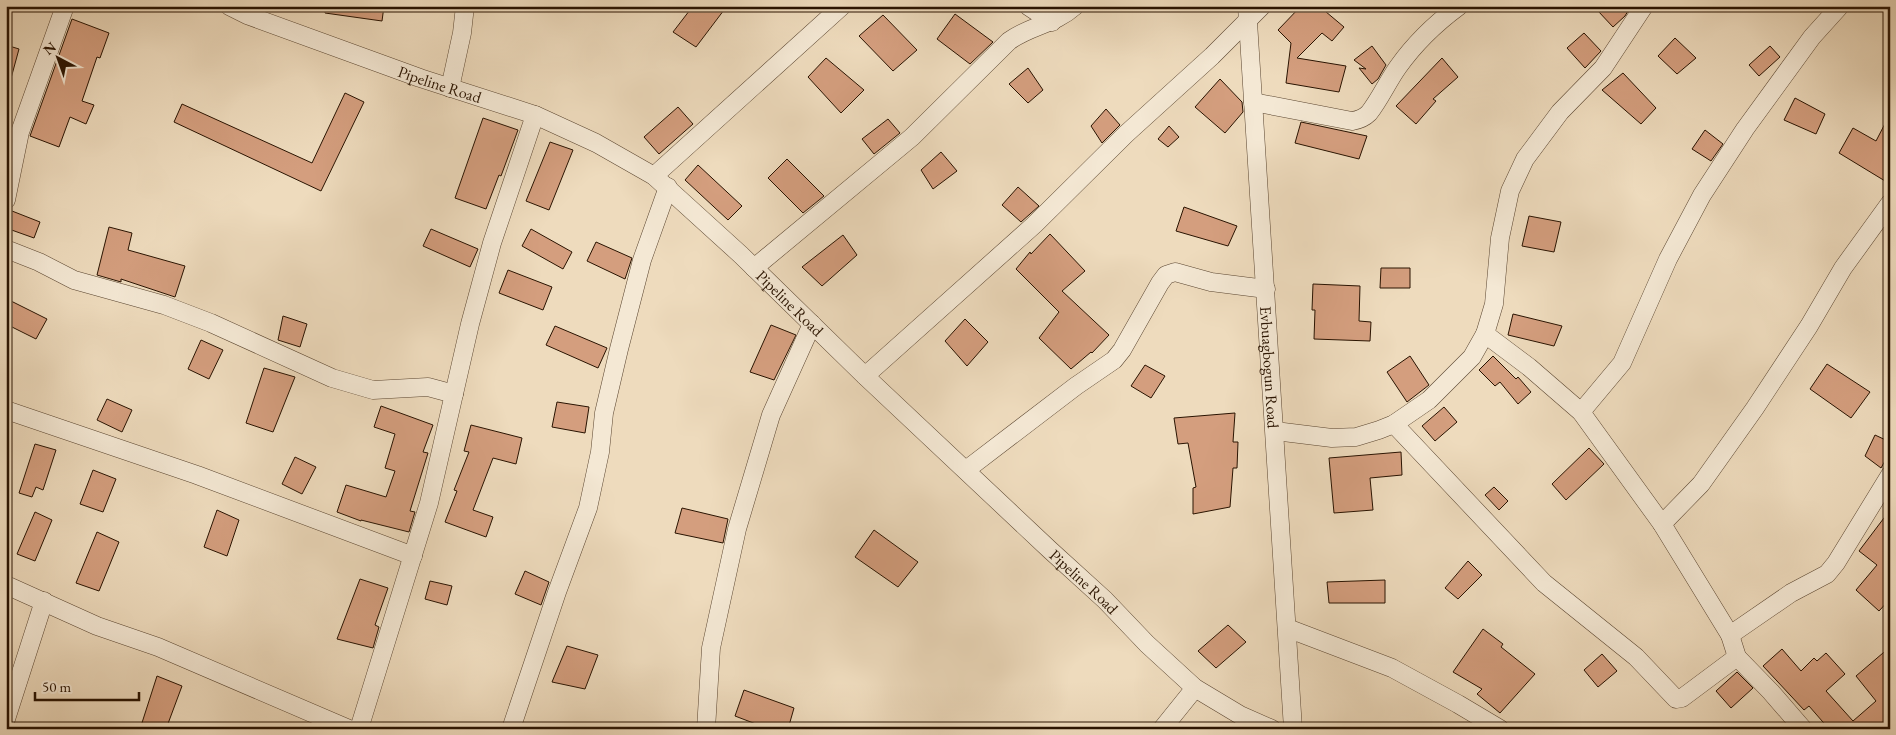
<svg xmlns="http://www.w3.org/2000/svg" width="1896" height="735" font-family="'EB Garamond',serif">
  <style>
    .building { fill: #d49e7e; stroke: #291301 }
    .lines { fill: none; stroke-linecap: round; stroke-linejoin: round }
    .minor-casing { stroke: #5a4530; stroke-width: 19 }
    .minor { stroke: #f4e8d4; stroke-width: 18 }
    .labels { text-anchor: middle; stroke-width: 4.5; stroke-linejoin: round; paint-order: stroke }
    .street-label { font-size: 16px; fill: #291301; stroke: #f4e8d4 }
  </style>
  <rect width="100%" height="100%" fill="#eedbbd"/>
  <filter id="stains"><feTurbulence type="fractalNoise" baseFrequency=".004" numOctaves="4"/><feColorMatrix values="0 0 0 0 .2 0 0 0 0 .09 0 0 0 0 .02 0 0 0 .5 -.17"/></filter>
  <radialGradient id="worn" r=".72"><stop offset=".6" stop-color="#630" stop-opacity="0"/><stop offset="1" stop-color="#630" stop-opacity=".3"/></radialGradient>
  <g class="building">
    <polygon points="325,6 384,6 382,21 325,13"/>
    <polygon points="693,6 727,6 696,47 673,32"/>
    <polygon points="1301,6 1319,6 1344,27 1332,41 1322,33 1297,58 1346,66 1339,92 1286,83 1291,43 1278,30"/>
    <polygon points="1604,6 1631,6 1625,16 1613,27 1598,11"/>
    <polygon points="955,14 993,42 970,64 937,39"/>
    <polygon points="883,15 917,50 893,71 859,36"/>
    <polygon points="72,19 109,33 100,58 97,57 82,101 94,105 86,124 70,117 59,147 30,136"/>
    <polygon points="1584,33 1601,51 1585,68 1567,48"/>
    <polygon points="1675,38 1696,58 1677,74 1658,56"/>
    <polygon points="6,45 19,49 10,82 6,82"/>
    <polygon points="1372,46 1386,65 1378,79 1372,84 1359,68 1366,69 1354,60"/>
    <polygon points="1770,46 1780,57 1759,76 1749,65"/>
    <polygon points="826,58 864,90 841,113 808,77"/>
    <polygon points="1442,58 1458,77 1433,99 1436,101 1416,124 1396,106"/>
    <polygon points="1028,68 1043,90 1028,103 1009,84"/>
    <polygon points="1623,73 1656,108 1641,124 1602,90"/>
    <polygon points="1220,79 1242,102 1243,112 1225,133 1195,107"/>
    <polygon points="345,93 364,102 321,191 174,122 182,104 312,163"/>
    <polygon points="1795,98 1825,114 1816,134 1784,120"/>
    <polygon points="678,107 693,124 659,154 644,137"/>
    <polygon points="1106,109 1120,125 1102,143 1091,126"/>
    <polygon points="1890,114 1890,184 1839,153 1853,128 1876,141"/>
    <polygon points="483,118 518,130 501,176 499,175 486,209 455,198"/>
    <polygon points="888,119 900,133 874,154 862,139"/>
    <polygon points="1301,122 1367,136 1359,159 1295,143"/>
    <polygon points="1169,126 1179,137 1168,147 1158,139"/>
    <polygon points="1705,130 1723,144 1711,161 1692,149"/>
    <polygon points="550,142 573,150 549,210 526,201"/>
    <polygon points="941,152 957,171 933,189 921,170"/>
    <polygon points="787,159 824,196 803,213 768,178"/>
    <polygon points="698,165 742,206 728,220 685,180"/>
    <polygon points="1018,187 1039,206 1021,222 1002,205"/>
    <polygon points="1184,207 1237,226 1228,246 1176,231"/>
    <polygon points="12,211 40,222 34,238 6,228"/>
    <polygon points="1529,216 1561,222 1554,252 1522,246"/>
    <polygon points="109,227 132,233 128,250 185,266 175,297 121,279 121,282 97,275"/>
    <polygon points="431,229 478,249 470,267 423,246"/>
    <polygon points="531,229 572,252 563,269 522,246"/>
    <polygon points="1050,234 1085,271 1062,291 1109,335 1092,353 1091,352 1071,369 1039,338 1059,312 1016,269 1030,252 1031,254"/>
    <polygon points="843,235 857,255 822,286 802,267"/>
    <polygon points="596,242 632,258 625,279 587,261"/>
    <polygon points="1381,268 1410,268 1410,288 1380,288"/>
    <polygon points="508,270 552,287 543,310 499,293"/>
    <polygon points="1313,284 1360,286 1359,321 1371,322 1370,341 1314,339 1315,310 1312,310"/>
    <polygon points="9,300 47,319 36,339 6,324 6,306"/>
    <polygon points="1513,314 1562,326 1554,346 1508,335"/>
    <polygon points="283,316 307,324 300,347 278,340"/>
    <polygon points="965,319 988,342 967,366 945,341"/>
    <polygon points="771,325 796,335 774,380 750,372"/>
    <polygon points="555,326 607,348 598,368 546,345"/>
    <polygon points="201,340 223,350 209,379 188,369"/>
    <polygon points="1410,356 1429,385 1407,402 1387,372"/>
    <polygon points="1493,356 1516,379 1518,377 1531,392 1518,404 1500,382 1495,386 1479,370"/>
    <polygon points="1827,364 1870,392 1851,418 1810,389"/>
    <polygon points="1145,365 1165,376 1151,398 1131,386"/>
    <polygon points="264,368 295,377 273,432 246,423"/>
    <polygon points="107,399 132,410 122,432 97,420"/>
    <polygon points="557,402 589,407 585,433 552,427"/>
    <polygon points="381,406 433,425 423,452 428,453 410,511 415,512 409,532 361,520 361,521 337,512 346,485 386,497 395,471 385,468 395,434 374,427"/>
    <polygon points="1444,407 1457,422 1435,441 1422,426"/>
    <polygon points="1235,413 1233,442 1238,442 1237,468 1233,468 1230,507 1193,514 1193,488 1196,487 1188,443 1178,444 1174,418"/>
    <polygon points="471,425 522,438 516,464 493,458 473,510 493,517 486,537 445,522 457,491 454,490 469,452 464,451"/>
    <polygon points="1875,435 1890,442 1890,452 1881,468 1865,456"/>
    <polygon points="35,444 56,450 43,490 36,487 32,497 19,493"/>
    <polygon points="1589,448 1604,464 1566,500 1552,484"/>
    <polygon points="1401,452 1402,475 1370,478 1373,510 1334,513 1329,458"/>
    <polygon points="295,457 316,467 302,494 282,484"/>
    <polygon points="93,470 116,479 103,512 80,504"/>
    <polygon points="1494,487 1508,501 1499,510 1485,495"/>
    <polygon points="682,508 728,519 723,543 675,533"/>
    <polygon points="217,510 239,520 227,556 204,547"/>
    <polygon points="1890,510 1890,599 1879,611 1856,590 1877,565 1859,551"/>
    <polygon points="35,512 52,520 35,561 17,554"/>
    <polygon points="874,530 918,562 898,587 855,557"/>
    <polygon points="97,532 119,542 99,591 76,583"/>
    <polygon points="1468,561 1482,575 1458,599 1445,588"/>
    <polygon points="525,571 549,582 541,605 515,594"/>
    <polygon points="360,579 388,588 375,625 379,627 373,648 337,639"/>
    <polygon points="1385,580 1385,603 1329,603 1327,582"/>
    <polygon points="430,581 452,586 447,605 425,599"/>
    <polygon points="1228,625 1246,642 1216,668 1198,651"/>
    <polygon points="1483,629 1503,644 1501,647 1535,674 1500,713 1477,694 1482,689 1453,672"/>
    <polygon points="567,646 598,655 585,689 552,682"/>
    <polygon points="1890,647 1890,717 1877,729 1829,729 1809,706 1804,710 1763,666 1782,649 1801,671 1814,658 1817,661 1826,653 1845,674 1826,691 1853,721 1876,701 1856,676"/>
    <polygon points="1602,654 1617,671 1598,687 1584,670"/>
    <polygon points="1737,672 1753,688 1731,708 1716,691"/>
    <polygon points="157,676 182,686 166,729 140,729"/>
    <polygon points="744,690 794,708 788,729 769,729 735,716"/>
  </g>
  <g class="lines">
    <defs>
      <g id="minor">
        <path id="s1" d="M229,6L247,15L420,78L535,115L596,143L654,176L741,255L865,376L1050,550L1105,600L1147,644L1195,688L1240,715L1272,729"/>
        <polyline points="1028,6 1052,22"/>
        <path id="s2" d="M1247,6L1293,729"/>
        <polyline points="450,88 462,33 465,6"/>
        <path d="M1253,102L1352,121C1359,120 1364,118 1369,113C1380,99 1388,81 1398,67C1415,43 1436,23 1459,6"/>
        <polyline points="654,176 842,6"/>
        <polyline points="6,200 20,132 65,6"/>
        <polyline points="6,249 39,262 74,280 164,305 211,323 332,378 373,390 428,387 454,394"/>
        <path d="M754,268L912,137L1009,41C1031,25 1054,25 1075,6"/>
        <polyline points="1485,334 1529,367 1581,412 1662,524 1730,635 1737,657 1771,692 1803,729"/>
        <polyline points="865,376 1034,225 1126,134 1212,56 1262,6"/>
        <polyline points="6,410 197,475 413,556"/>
        <polyline points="1581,412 1622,363 1668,259 1702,195 1745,129 1812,37 1840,6"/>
        <polyline points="1394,424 1544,583 1636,657 1676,699 1682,698 1737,657"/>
        <polyline points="1275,431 1332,438 1356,437 1379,430 1394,424 1429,400 1472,357 1485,334 1494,304 1500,238 1510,191 1525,159 1560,112 1603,68 1644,6"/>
        <polyline points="966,470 1076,386 1114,360 1122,350 1160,283 1166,275 1175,272 1211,282 1266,289"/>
        <polyline points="1662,524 1701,484 1755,408 1809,326 1843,268 1890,203"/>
        <polyline points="6,585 97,626 158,647 349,729"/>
        <polyline points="1287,628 1392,668 1458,704 1500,729"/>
        <polyline points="1730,635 1791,593 1827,574 1836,563 1890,475"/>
        <polyline points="6,719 44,601"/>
        <polyline points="359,729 429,503 470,324 492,243 535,115"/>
        <polyline points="511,729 557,592 588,508 600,452 604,413 619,349 642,260 668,187"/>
        <polyline points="706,729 711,648 737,529 771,415 812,324"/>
        <polyline points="1162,729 1195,688"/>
      </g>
    </defs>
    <use href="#minor" class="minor-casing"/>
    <use href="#minor" class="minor"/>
  </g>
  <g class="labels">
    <g class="street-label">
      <text dy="6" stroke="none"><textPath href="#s1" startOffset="225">Pipeline Road</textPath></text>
      <text dy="6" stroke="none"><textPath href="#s1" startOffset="645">Pipeline Road</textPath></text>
      <text dy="6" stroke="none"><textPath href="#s2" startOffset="362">Evbuagbogun Road</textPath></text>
      <text dy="6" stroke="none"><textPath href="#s1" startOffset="1050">Pipeline Road</textPath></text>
    </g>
  </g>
  <rect width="1896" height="735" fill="none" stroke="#eedbbd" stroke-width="25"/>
  <rect x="8" y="8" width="1881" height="720" fill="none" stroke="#291301" stroke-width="2.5"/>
  <rect x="12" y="12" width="1871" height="710" fill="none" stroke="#291301"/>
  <g transform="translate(58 58) rotate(319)" stroke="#f4e8d4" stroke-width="4" paint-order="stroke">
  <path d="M0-4L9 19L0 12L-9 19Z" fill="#291301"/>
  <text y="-8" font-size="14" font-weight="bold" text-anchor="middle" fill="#291301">N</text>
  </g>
  <path d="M35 692v8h104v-8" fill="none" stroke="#291301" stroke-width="2.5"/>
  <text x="42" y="692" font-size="15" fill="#291301" stroke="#f4e8d4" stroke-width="4" paint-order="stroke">50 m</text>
  <rect width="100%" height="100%" filter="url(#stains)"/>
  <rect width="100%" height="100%" fill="url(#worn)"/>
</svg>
